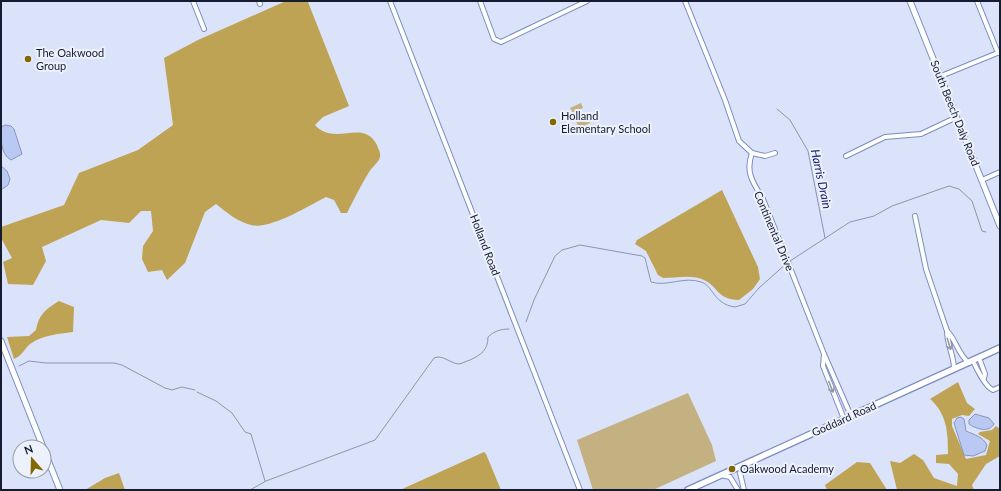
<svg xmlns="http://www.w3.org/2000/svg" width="1001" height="491" font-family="Lato,sans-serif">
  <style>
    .green { fill: #c3b181 }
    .forest { fill: #bfa354 }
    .water { fill: #bac9f4; stroke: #8995b9 }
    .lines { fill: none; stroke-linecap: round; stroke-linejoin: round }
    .stream { stroke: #8995b9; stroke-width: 1 }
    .minor-casing { stroke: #7b8cc0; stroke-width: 6 }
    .tertiary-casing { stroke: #7b8cc0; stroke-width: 7 }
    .secondary-casing { stroke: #7b8cc0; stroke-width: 8 }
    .minor { stroke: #fff; stroke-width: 4 }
    .tertiary { stroke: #fff; stroke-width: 5 }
    .secondary { stroke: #fff; stroke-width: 5.5 }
    .oneway { stroke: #9699a2 }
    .poi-dot { fill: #836700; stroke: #edf1fc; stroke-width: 1.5 }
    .labels { text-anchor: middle; stroke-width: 4; stroke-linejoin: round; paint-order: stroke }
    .poi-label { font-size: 11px; fill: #161c30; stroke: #edf1fc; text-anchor: start }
    .street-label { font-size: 11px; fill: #161c30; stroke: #edf1fc }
    .water-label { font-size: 12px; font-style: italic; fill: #182370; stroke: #edf1fc }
  </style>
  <rect width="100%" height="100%" fill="#dbe3fa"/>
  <g class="green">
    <polygon points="581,103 583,108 573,113 570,108"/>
    <polygon points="589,113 590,115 590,123 579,128 575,119"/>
    <polygon points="688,393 712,445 716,461 653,490 593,490 577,440"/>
  </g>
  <g class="forest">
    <path d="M286,1L308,2L349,106L323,117L315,125C335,147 363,118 377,145C378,149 381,152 380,157C379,162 372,167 369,172C361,185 354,199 347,213H341L334,200L326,197C308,206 270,230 251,225C238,222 226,212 216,204L205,212L185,263L167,280L162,270L148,272L142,259L143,246L153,231L151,211H141L129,223L101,220L42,247L46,261L33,285L8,284L3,262L12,258L1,238V227L64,205L79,173L138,150L173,125L164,58L198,40Z"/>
    <path d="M722,190L758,267L760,279L753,289L739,300C716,299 720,288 704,280C693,274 675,278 663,278L658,275L646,251L635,244L637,240Z"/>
    <path d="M59,301L74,307L73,332C58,334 43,335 30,344C24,349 23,355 14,359L7,337L29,336L36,330C38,315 47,308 59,301Z"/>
    <path d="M958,382L967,403L975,409L969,416L962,415L952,419V426L966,459L986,455L990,441L978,434L980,432L992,430L996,426L1000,429V456L986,464L972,485L974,490H897L890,461L900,463L914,454L923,460L934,478L957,486L958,474L949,464L936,463V455L948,454C948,432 947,414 930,399Z"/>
    <polygon points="484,452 486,454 501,490 400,490"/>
    <polygon points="857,462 870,463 887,490 827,490 825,485"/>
    <polygon points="119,473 125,490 85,490 105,478"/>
  </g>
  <g class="water">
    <path d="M5,125L11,126L14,129L22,154L11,160C0,154 1,138 1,127Z"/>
    <polygon points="1,166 7,171 10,179 8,185 1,190"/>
    <path d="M975,414L989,418L994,424C989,433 976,429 969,424V420Z"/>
    <path d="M961,417L964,419L966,431C975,435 983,437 987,445L985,451L973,456L964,455L954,423L957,418Z"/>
  </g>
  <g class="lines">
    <g class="stream">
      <polyline points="777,109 790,120 808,151 825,238"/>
      <polyline points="790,261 850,222 874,216 892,206 949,186 959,189 972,201 982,231 986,232"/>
      <path d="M526,322L534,300L555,256L562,250L580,245L642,256L645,258L651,282C667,287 684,276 701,282C713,285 713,304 735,307L745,304L759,288L787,263"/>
      <polyline points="19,366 29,361 46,363 114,363 122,365 165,388 172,390 182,387 195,390"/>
      <polyline points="197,392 216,401 232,413 245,432 251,434 265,481"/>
      <path d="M250,490L266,481L375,440L434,358C442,354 450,363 458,364C462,364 466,361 470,360C481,355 488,350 488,337C494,331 501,329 509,329"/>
    </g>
    <defs>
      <g id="minor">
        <polyline points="193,1 204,29"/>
        <polyline points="259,1 260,4"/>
        <polyline points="390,1 580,490"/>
        <polyline points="480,1 494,39 501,42 587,1"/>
        <polyline points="685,1 725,100 739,141 752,153 765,156 775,153"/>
        <polyline points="977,1 998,53"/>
        <polyline points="941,76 1000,52"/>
        <path d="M752,153C745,172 753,183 763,199L824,354L851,416"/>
        <polyline points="846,156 885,137 921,134 957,117"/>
        <polyline points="982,180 1000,172"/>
        <polyline points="915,216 926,269 947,331"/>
        <polyline points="824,354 823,366 844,419"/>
        <polyline points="979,358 985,374 984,378"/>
        <path d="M973,361C977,369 985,387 993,390L1000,387"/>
        <path d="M954,369C954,355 947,345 947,331C957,341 957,353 969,363"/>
        <polyline points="743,465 740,473 744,490"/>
        <polyline points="721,475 730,477 738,490"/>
      </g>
      <g id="tertiary">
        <polyline points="910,1 1000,226"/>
        <polyline points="1,341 43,447"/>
        <polyline points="44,450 60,490"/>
      </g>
      <polyline id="secondary" points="688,490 1000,348"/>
    </defs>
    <use href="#minor" class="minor-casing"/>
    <use href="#tertiary" class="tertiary-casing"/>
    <use href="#secondary" class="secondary-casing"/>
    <use href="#minor" class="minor"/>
    <use href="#tertiary" class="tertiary"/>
    <use href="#secondary" class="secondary"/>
  </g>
  <defs><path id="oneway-shaft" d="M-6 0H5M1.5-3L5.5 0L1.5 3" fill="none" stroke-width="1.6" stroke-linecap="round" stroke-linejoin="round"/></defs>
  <g class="oneway">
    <use href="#oneway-shaft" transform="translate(949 344) rotate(72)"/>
    <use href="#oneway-shaft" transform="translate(831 387) rotate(68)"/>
  </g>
  <g class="poi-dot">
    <circle cx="28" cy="59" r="4"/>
    <circle cx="553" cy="122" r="4"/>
    <circle cx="732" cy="469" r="4"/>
  </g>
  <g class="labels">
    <g class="poi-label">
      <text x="36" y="57">The Oakwood<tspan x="36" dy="13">Group</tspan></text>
      <text x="561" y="120">Holland<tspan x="561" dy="13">Elementary School</tspan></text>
      <text x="740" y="473">Oakwood Academy</text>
    </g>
    <g class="street-label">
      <text transform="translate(955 113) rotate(68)" y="4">South Beech Daly Road</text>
      <text transform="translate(774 231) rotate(67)" y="4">Continental Drive</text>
      <text transform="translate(485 245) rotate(69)" y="4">Holland Road</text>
      <text transform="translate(844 419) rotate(-24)" y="4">Goddard Road</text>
    </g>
    <g class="water-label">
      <text transform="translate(821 179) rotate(78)" y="4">Harris Drain</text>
    </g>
  </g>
  <rect width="1001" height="491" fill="none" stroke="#161c30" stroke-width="4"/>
  <g transform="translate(32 459) rotate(340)"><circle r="19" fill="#edf1fc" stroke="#979caa"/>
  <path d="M0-3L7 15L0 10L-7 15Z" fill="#836700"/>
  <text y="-6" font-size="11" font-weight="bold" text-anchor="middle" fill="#161c30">N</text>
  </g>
</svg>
